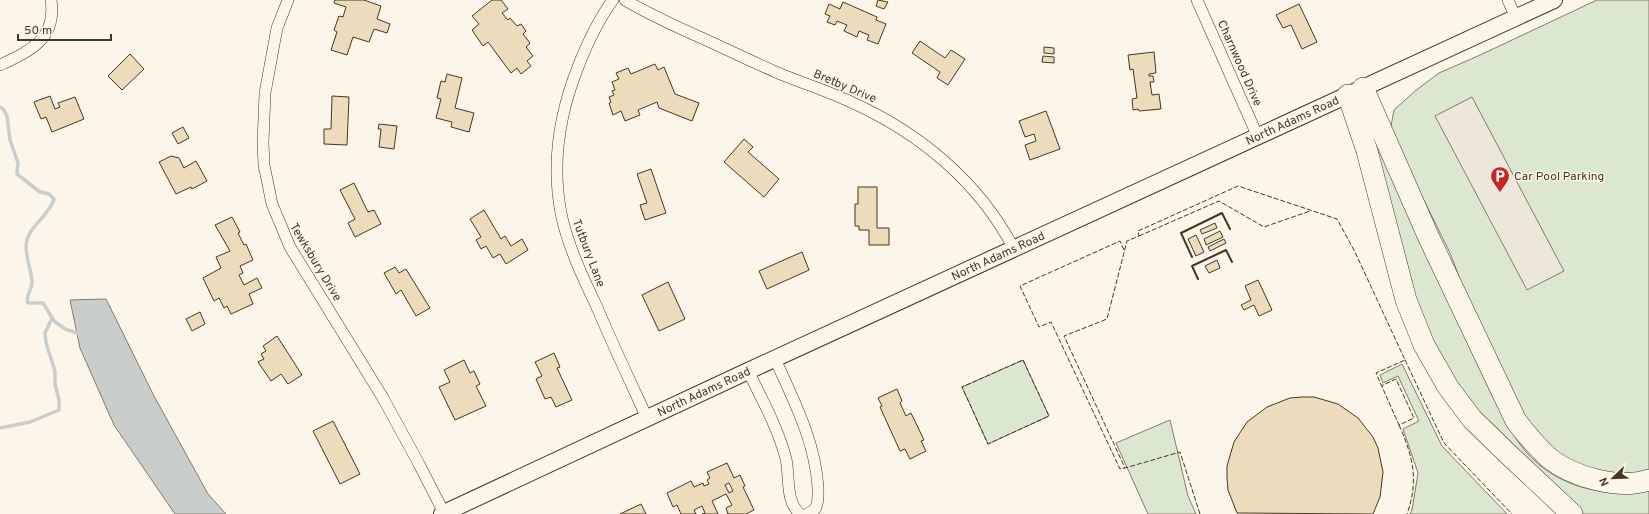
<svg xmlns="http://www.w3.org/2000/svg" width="1649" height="514" font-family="Overpass,sans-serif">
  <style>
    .green { fill: #dce7d0; stroke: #887966 }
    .parking { fill: #ede7d9; stroke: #887966 }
    .water { fill: #c9cecd; stroke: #887966 }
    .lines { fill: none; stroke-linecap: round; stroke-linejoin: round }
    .stream { stroke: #c9cecd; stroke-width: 3.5 }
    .building { fill: #ecdcbc; stroke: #4a3520; fill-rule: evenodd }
    .street-casing { stroke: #4a3520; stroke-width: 12 }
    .secondary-casing { stroke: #4a3520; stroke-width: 18 }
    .highway-casing { stroke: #4a3520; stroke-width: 22 }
    .street { stroke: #fbf6e9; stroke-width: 11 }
    .secondary { stroke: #fbf6e9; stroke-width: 16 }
    .highway { stroke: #fbf6e9; stroke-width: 21 }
    .fence { stroke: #4a3520; stroke-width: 1; stroke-dasharray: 5 2; stroke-linecap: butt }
    .wall { stroke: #4a3520; stroke-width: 2 }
    .labels { text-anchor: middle; stroke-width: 3; stroke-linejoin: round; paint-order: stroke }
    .street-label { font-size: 12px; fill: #4a3520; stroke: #fbf6e9 }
    .poi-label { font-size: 12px; fill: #4a3520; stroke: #fbf6e9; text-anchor: start }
  </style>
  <rect width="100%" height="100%" fill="#fbf6e9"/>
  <g class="green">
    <polygon points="1597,0 1649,0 1649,472 1615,474 1590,470 1566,459 1547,445 1524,417 1473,313 1450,253 1395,142 1391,126 1394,110 1415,91 1439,73 1478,56"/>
    <path d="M1375,141L1490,391C1501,412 1511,434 1526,452C1557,487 1604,498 1649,491V514H1584L1474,408L1450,374L1427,333L1411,290Z"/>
    <polygon points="1023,360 1049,416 988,444 962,387"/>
    <polygon points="1402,364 1442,446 1507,514 1410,514 1412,510 1418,473 1403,429 1419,421 1398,376 1383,383 1380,375"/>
    <polygon points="1170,420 1188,496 1196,514 1148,514 1116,443"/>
  </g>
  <polygon class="parking" points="1472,97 1564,271 1527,290 1435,116"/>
  <polygon class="water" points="106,299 154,396 208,494 226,514 175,514 114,425 80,348 70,300"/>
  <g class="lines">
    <g class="stream">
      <path d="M0,107L4,110L7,116L10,140L18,163L17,174L40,192L49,194L54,199C49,217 27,226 26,246C26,259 32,272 32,283C32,290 25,295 28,303H43L54,321L65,329L80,334"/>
      <polyline points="0,428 30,422 59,410 59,400 55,384 55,371 46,343 45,333 52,318"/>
    </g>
  </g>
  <g class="building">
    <polygon points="335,0 364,0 381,6 377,19 390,24 387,33 374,29 369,42 353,37 347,55 331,50 337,32 334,30 339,16 343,17 346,7 334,3"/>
    <polygon points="492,0 501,0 508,9 502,13 508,20 510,18 517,26 521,24 526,31 523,34 530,43 526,47 533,56 527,61 531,66 521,74 517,68 511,73 488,42 483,46 472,30 479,24 472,16"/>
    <polygon points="878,0 888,2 884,9 876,6"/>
    <polygon points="843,2 877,17 876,20 886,24 878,44 867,40 869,35 859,31 857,37 844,31 847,25 837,21 835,25 827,22 830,16 825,14 829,4 840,9"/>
    <polygon points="1299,4 1317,42 1302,49 1291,25 1283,28 1276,15"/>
    <polygon points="920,41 945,58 951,50 965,59 948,85 937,78 940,72 912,53"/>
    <polygon points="1044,47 1054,48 1054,54 1044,53"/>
    <polygon points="1154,52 1156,73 1149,74 1149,76 1153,76 1154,82 1150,82 1152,95 1159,94 1161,109 1139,111 1138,109 1133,110 1132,99 1137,98 1133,69 1130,70 1128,55"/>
    <polygon points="130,54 144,69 122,90 108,76"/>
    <polygon points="1043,56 1054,57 1054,63 1042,62"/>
    <polygon points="655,64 658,70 664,67 675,94 699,103 692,121 659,108 657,102 638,110 640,115 625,121 621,111 613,115 609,103 611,102 609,97 614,95 612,91 615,90 612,82 619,79 616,73 628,68 631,74"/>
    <polygon points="447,74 462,78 455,108 474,113 469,132 451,127 452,122 436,118 441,99 437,98 441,81 445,82"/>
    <polygon points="50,96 55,109 60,107 58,103 75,97 84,119 52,132 46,117 41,119 34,102"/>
    <polygon points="332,96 349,97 347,145 324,144 324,129 331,129"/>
    <polygon points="1046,111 1060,149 1030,160 1025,145 1036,141 1034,134 1025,137 1019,121"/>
    <polygon points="379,124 397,126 394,149 379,147 381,129 378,129"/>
    <polygon points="183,127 189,138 178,144 172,133"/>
    <polygon points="744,139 753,147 748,152 779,179 764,197 724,162"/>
    <polygon points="171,156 179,158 184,168 196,161 207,181 192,189 191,187 176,194 159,162"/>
    <polygon points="651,169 666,213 645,220 640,205 647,203 637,174"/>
    <polygon points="354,183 368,212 374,210 381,224 355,237 348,223 355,219 340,190"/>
    <polygon points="858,187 877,187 877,228 889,228 889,245 869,245 869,230 859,230 859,226 855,226 855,204 858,204"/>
    <polygon points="484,210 501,239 505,236 511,246 522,239 528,250 506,264 500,254 493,258 486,246 481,249 476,240 481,237 470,219"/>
    <polygon points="232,217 240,232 238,233 244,245 246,244 253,260 240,266 243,273 239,275 244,285 257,278 262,288 249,294 253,304 231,314 227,306 224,308 219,298 214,301 203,278 221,268 216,257 230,251 215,225"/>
    <polygon points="1215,223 1217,228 1202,234 1200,230"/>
    <polygon points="1220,231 1223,237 1206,245 1204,239"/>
    <polygon points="1196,235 1204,252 1196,256 1188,239"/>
    <polygon points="1224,239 1226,243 1210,251 1208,247"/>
    <polygon points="802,252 809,270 767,289 759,271"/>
    <polygon points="1217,260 1220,268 1209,273 1205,266"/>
    <polygon points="395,267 399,273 406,269 430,308 416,316 401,290 396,294 384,273"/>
    <polygon points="1258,280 1272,310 1259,316 1254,305 1244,310 1241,305 1251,300 1245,286"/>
    <polygon points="668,282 685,319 659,331 642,295"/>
    <polygon points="200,312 205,324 192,331 186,319"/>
    <polygon points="277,336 302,375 288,384 281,374 271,381 258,362 264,359 261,354 266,351 263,346"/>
    <polygon points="554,353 560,367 557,368 572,400 556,407 551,397 545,399 536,379 542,376 535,362"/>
    <polygon points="464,360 470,373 474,371 480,384 476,386 486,406 455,420 439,387 450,382 444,370"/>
    <polygon points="897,389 902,401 900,403 906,416 911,413 924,440 921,441 926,451 910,459 905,449 900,451 880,407 882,406 878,398"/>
    <polygon points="1302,397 1314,397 1338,404 1358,418 1373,437 1378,448 1383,472 1380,497 1373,514 1237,513 1228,490 1227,478 1227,466 1234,442 1247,422 1267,407 1290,398"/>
    <polygon points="333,421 360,474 340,484 313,431"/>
    <path d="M727,463L734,478L740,475L745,486L743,487L754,510L746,514H728L726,508L732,505L726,494L712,501L718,514H702L705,513L702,506L694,510L696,514H681L677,505L673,507L667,493L691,481L694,487L703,483L704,486L709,484L707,480L710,478L707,472ZM729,483L733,491L729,493L725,485Z"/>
    <polygon points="641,504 646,514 620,514"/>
  </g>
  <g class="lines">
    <defs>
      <g id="street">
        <polyline points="288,0 277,28 265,93 263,143 264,165 272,204 290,247 383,398 419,464 444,513"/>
        <path d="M613,0C598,20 587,44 578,67C559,115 551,167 562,218C569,248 583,278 596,305C612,343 630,381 647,418"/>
        <path d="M625,0C650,15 677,27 704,39C728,50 753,62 778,73C802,83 828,91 851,102C920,133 979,182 1014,249"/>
        <polyline points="1197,0 1258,137"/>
        <polyline points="1508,0 1516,18"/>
        <path d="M0,65C30,51 57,39 51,0"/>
        <path d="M775,359C794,401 815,441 818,487C818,494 819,503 815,509C813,511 809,513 807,514"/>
        <path d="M748,371C762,399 778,428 786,459C790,476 785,501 800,514"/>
      </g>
      <g id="secondary">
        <path id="s1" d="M442,514L748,371L1554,0"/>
      </g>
      <g id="highway">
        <path d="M1363,88L1429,238L1516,421C1526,434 1537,447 1549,458C1573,477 1619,490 1649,480"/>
        <polyline points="1348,95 1367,151 1406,300 1424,345 1448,387 1472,419 1509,455 1572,514"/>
      </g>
    </defs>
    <use href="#street" class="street-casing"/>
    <use href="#secondary" class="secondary-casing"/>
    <use href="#highway" class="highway-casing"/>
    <use href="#street" class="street"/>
    <use href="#secondary" class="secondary"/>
    <use href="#highway" class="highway"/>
    <g class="fence">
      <polyline points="1139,236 1219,201 1264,227 1310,211"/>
      <polyline points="1124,250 1120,241 1020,286 1039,327 1051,322 1120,469 1125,468"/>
      <polygon points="1023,360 1049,416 988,444 962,387"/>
      <polyline points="1405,360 1444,443 1512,514"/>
      <path d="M1399,425C1413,456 1419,481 1407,514"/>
      <polyline points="1200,514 1180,452 1125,468 1064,336 1107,319 1127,241 1139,236 1138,231 1238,186 1337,219 1355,252 1405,360 1376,373 1399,425 1414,418 1396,379 1381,386"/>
    </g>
    <g class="wall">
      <polyline points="1192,257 1181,233 1222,213 1230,229"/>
      <polyline points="1198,279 1192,266 1226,250 1232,262"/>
    </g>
  </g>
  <defs>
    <symbol id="parking-pin" viewBox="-11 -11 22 30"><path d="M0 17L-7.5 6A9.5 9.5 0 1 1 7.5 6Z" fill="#c62828" stroke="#fbf6e9"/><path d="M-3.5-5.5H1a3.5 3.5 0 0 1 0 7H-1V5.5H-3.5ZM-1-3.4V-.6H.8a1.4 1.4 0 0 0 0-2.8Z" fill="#fff"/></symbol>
  </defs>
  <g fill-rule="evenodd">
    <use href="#parking-pin" x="1489" y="165" width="22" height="30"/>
  </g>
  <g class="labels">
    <g class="street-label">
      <text transform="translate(1240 63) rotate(66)" y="4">Charnwood Drive</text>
      <text transform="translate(845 86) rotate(23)" y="4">Bretby Drive</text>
      <text dy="4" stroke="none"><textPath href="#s1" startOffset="937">North Adams Road</textPath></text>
      <text transform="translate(589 253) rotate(69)" y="4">Tutbury Lane</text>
      <text dy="4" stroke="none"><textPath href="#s1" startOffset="613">North Adams Road</textPath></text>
      <text transform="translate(316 262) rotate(59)" y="4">Tewksbury Drive</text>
      <text dy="4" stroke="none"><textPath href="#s1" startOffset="289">North Adams Road</textPath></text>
    </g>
    <g class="poi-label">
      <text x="1514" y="180">Car Pool Parking</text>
    </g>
  </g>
  <g transform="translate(1613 478) rotate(247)" stroke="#fbf6e9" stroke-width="3" paint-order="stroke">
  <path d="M0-3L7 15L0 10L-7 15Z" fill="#4a3520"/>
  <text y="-6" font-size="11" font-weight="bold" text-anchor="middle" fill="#4a3520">N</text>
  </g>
  <path d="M18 34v6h93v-6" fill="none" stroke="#4a3520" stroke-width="2"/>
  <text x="24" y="34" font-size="12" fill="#4a3520" stroke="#fbf6e9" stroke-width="3" paint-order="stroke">50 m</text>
</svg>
